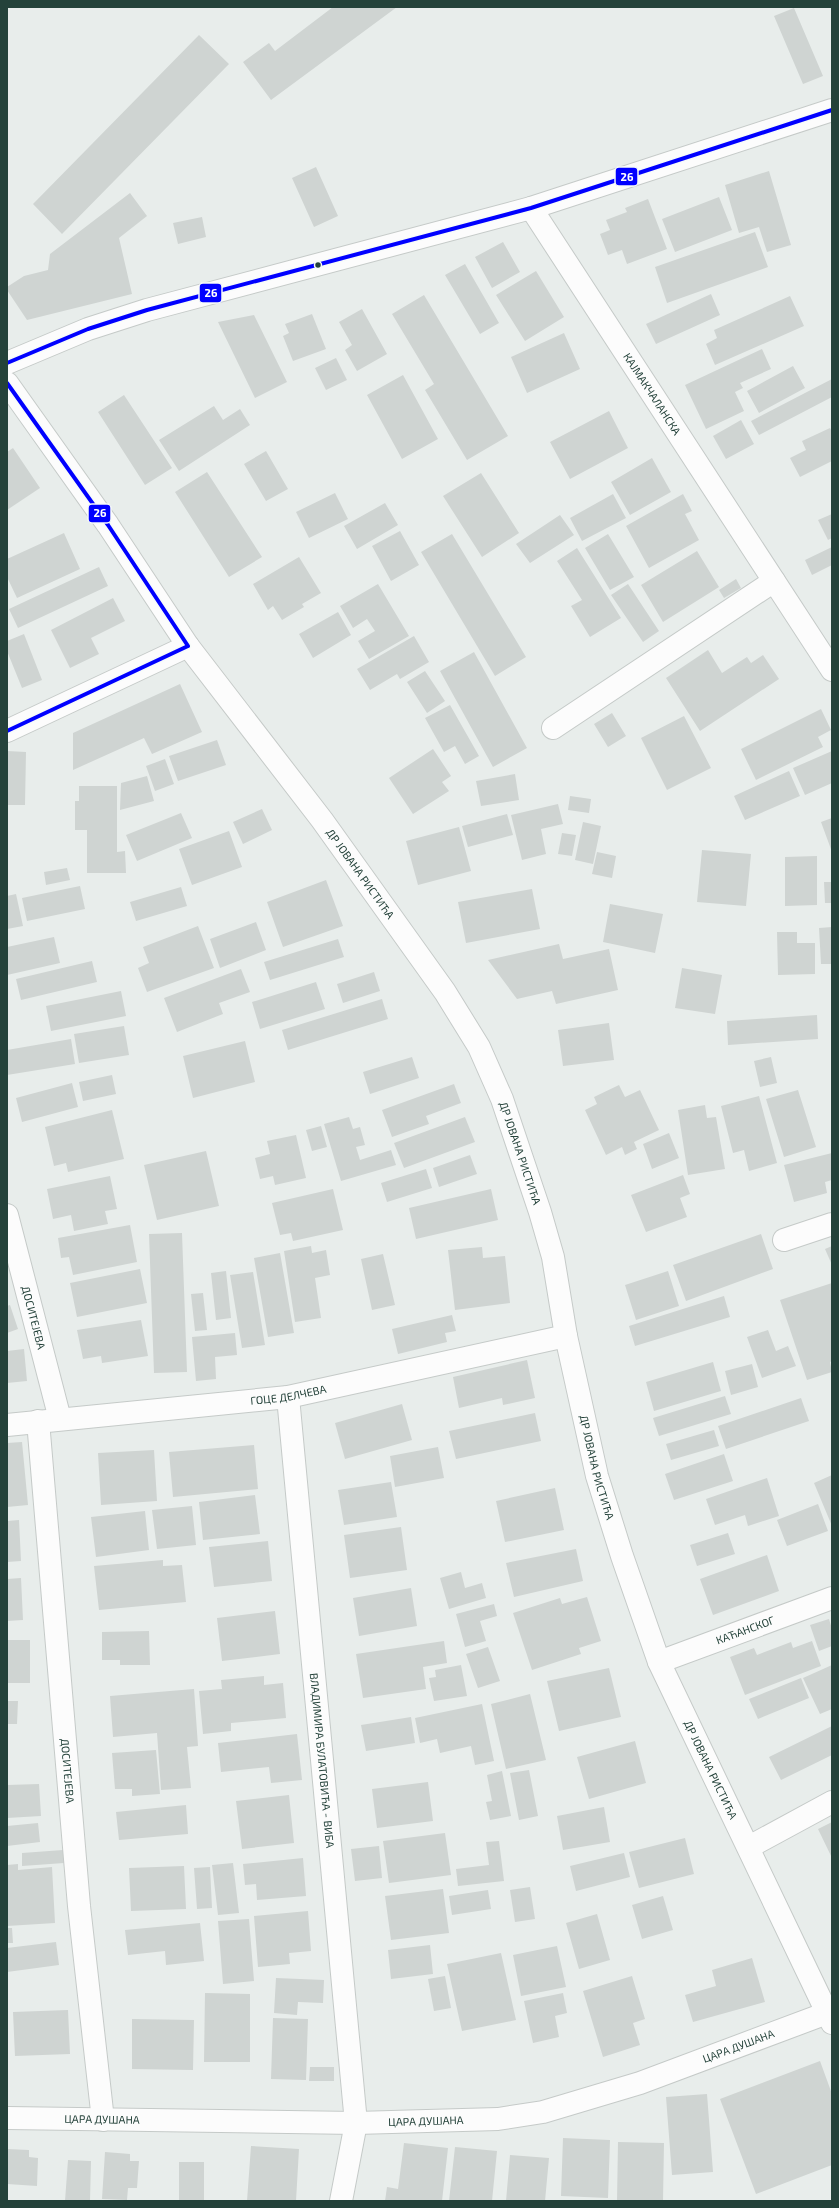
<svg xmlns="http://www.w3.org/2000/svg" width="839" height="2208" font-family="'Exo 2',sans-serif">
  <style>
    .building { fill: #cfd4d2 }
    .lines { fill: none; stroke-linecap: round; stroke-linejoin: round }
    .minor-casing { stroke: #c5cac8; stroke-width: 24 }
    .tertiary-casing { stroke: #c5cac8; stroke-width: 24 }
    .minor { stroke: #fcfcfc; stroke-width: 22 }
    .tertiary { stroke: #fcfcfc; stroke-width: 22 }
    .bus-1-casing { stroke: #f7fbf9; stroke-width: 7 }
    .bus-1 { stroke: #00f; stroke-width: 4 }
    .bus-dot { fill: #24423a; stroke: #f7fbf9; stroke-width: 1.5 }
    .labels { text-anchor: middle; stroke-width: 4; stroke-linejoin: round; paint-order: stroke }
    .street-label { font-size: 11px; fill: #24423a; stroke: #f7fbf9 }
    .line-badge { stroke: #f7fbf9; stroke-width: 1.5 }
    .badge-label { font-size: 11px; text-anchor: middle; font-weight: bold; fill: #fff }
  </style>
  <rect width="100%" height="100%" fill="#e8edeb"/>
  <path class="building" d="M333,7H397L271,100L243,62L269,43L275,51Z
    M794,8L823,76L803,84L774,16Z
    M199,35L229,64L62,234L33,204Z
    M316,167L338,216L314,227L292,178Z
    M769,171L791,245L767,252L759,227L739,233L725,185Z
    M130,193L147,216L119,238L132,294L27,320L7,290V287L24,276L48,270L50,254Z
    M719,197L732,230L675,252L662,219Z
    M648,199L667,249L627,264L622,250L608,255L600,234L610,230L606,220L627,212L625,208Z
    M202,217L206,237L178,244L173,223Z
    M755,232L768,267L667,303L655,267Z
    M503,242L520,272L492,288L475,257Z
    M465,264L499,323L480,334L445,275Z
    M536,271L564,317L525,341L496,295Z
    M711,294L720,315L656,344L646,324Z
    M424,295L508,436L467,460L425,390L434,384L392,314Z
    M790,296L804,326L715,365L706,344L717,338L714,330Z
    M362,309L387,354L357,371L345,350L352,345L339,322Z
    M312,314L326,349L293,361L283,336L289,333L285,324Z
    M254,315L287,382L255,398L218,322Z
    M564,333L580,369L527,393L511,357Z
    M762,349L771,369L740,383L743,388L735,392L744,411L706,429L685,385Z
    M336,358L347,380L326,390L315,368Z
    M793,366L805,388L759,413L747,391Z
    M403,375L438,439L402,459L367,395Z
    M832,379V397L759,435L751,421Z
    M124,395L172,468L145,485L98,412Z
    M214,406L223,420L240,409L250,425L179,471L159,440Z
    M609,411L628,448L570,479L550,442Z
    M741,420L754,444L726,459L713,436Z
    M830,428L832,432V461L800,477L790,458L806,450L802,441Z
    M13,448L40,488L7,510V452Z
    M266,451L288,489L266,501L244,464Z
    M652,458L671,492L630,515L611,482Z
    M207,472L262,557L229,577L175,492Z
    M481,473L519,533L482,557L443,496Z
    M335,493L348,519L309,538L296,512Z
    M613,494L626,518L582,541L570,518Z
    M683,494L692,511L685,514L699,540L649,568L626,526Z
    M385,503L398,525L357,549L344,526Z
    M832,514V538L828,540L818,520Z
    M560,515L574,535L530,563L516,544Z
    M400,531L419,565L391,581L372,546Z
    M64,533L80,569L17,598L7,577V559Z
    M452,534L526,657L495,676L421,552Z
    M608,534L634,577L610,590L585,548Z
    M832,547V565L812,575L805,560Z
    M577,548L621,618L590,637L571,606L582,600L557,561Z
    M697,551L719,587L663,622L641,585Z
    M299,557L321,593L302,604L304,607L282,620L273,606L268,610L253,584Z
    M99,567L108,586L18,628L9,609Z
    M736,579L741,588L724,598L719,590Z
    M378,584L409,636L369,659L358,641L375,631L367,619L353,628L340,606Z
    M628,584L659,631L643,642L611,595Z
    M113,598L125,621L91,638L99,654L70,668L51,630Z
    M338,612L351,635L313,658L299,634Z
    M24,634L42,680L22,688L7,651V641Z
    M414,636L429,662L400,679L397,674L370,690L357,669Z
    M708,650L722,673L747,657L751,663L763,655L779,679L700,731L666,678Z
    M474,652L527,748L493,767L440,671Z
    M425,671L445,701L427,713L407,682Z
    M180,684L202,732L152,754L144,738L73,770V733Z
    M450,705L479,756L465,764L455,746L444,752L425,718Z
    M821,709L831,730L818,737L823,747L756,780L741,749Z
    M612,713L626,736L608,747L594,724Z
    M684,716L711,768L667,790L641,738Z
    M217,740L226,765L178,781L169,756Z
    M433,749L451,776L442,782L449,791L413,814L389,778Z
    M7,751L26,752L25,805H7Z
    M832,751V783L805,795L793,768Z
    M165,759L174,784L155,791L146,766Z
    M789,771L800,796L745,820L734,796Z
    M515,774L519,800L481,806L476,781Z
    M147,776L154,801L120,810L121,783Z
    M79,786H117V852L125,851L126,873H87V830H75V801H79Z
    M570,796L591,799L589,813L568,810Z
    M558,804L563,824L541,829L546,854L522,860L511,815Z
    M262,809L272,830L243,844L233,822Z
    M181,813L192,838L137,861L126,835Z
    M507,814L513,835L468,847L462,826Z
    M832,818V852L821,822Z
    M583,822L601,826L593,864L575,860Z
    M459,827L471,871L418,885L406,841Z
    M229,831L242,867L192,885L179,849Z
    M562,833L576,835L572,856L558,854Z
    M702,850L751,854L746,906L697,902Z
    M597,852L616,856L612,878L592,874Z
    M817,856V905L785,906V857Z
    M67,868L70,880L46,885L44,872Z
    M326,880L343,926L283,947L267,902Z
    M824,882H832V903H825Z
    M80,886L85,909L27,921L22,898Z
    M181,887L187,906L136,921L130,902Z
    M532,889L540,929L466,943L458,902Z
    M16,894L23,926L7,929V896Z
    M610,904L663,914L655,953L603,942Z
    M256,922L266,950L220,968L210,939Z
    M198,926L214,968L147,992L138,968L149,963L143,947Z
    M832,927V964H821L819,928Z
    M777,932H797V943H815V974L778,975Z
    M54,937L60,963L7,975V947Z
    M338,939L344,957L270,980L264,962Z
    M559,944L563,959L609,949L618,990L556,1004L552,991L517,999L488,960Z
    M92,961L97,982L21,1000L16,979Z
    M682,968L722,975L715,1014L675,1008Z
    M241,969L250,992L219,1003L223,1014L177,1032L164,998Z
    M374,972L380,991L343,1003L337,984Z
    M316,982L325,1009L260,1029L252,1002Z
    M121,991L126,1016L51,1031L46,1006Z
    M382,999L388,1019L288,1050L282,1030Z
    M817,1015L818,1039L728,1045L727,1021Z
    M609,1023L614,1060L563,1066L558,1030Z
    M124,1026L129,1055L79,1063L74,1034Z
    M71,1039L75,1064L7,1075V1050Z
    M245,1041L255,1082L193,1098L183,1056Z
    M412,1057L419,1078L370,1094L363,1072Z
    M771,1057L777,1083L760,1087L754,1061Z
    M112,1075L116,1094L83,1101L79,1082Z
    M72,1083L78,1107L22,1122L16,1098Z
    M454,1084L461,1103L426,1116L429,1124L392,1137L382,1110Z
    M619,1085L625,1097L640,1090L659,1130L634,1142L637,1149L625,1155L622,1147L606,1155L585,1110L597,1104L594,1097Z
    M798,1090L816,1147L784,1157L766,1099Z
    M759,1096L777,1163L749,1171L744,1150L733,1153L721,1106Z
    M705,1105L707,1118L716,1117L725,1169L688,1175L678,1110Z
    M112,1110L124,1159L68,1172L66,1163L54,1166L45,1127Z
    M349,1117L353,1129L360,1127L365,1145L356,1147L360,1160L391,1150L396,1165L341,1181L324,1124Z
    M465,1117L475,1142L404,1168L394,1143Z
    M321,1126L327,1147L312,1151L306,1130Z
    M669,1133L679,1158L652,1169L643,1144Z
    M296,1135L306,1178L275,1185L273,1176L260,1179L255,1158L270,1154L267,1141Z
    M206,1151L219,1206L157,1220L144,1165Z
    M832,1153V1180L825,1182L827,1193L794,1202L784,1165Z
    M470,1155L477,1174L439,1187L433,1168Z
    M426,1169L432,1188L387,1202L381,1183Z
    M683,1175L690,1194L680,1198L687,1217L646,1232L631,1195Z
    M110,1176L117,1209L105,1211L108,1224L74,1231L71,1215L53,1219L47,1189Z
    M333,1189L343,1230L293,1241L291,1233L280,1235L272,1203Z
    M491,1189L498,1220L416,1239L409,1208Z
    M130,1225L137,1262L73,1275L69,1257L61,1258L58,1238Z
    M182,1233L187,1372L154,1373L149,1234Z
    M761,1234L773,1269L686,1301L673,1265Z
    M311,1246L312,1253L326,1250L330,1275L315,1278L321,1318L295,1322L284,1251Z
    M832,1246V1265L825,1249Z
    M482,1247L483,1258L505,1256L510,1303L455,1310L448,1250Z
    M280,1253L294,1333L268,1337L254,1258Z
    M383,1254L395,1305L372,1310L361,1259Z
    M140,1269L147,1303L77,1317L70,1283Z
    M226,1271L231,1318L216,1320L211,1273Z
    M668,1271L679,1306L636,1320L625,1285Z
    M253,1272L265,1345L242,1348L230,1275Z
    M832,1283V1361L830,1362L832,1372L807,1380L780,1300Z
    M203,1293L207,1330L195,1331L191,1294Z
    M724,1296L730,1317L635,1346L629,1326Z
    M10,1305L18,1329L7,1333V1306Z
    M452,1315L456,1331L445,1333L447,1342L398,1354L392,1329Z
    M141,1320L148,1356L102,1363L101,1356L83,1359L77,1330Z
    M768,1330L776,1351L788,1346L796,1366L762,1378L747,1337Z
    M235,1333L237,1355L215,1357L216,1379L196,1381L192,1337Z
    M24,1349L27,1381L7,1383V1351Z
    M527,1360L535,1398L503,1405L502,1398L459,1408L453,1377Z
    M713,1362L721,1391L654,1411L646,1382Z
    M752,1364L758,1387L731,1395L725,1371Z
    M725,1396L731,1414L659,1436L653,1418Z
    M801,1398L809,1421L726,1449L718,1426Z
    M402,1404L412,1440L345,1459L335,1423Z
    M535,1413L541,1441L456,1459L449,1431Z
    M714,1430L719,1446L671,1460L666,1444Z
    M22,1442L28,1505L7,1507V1443Z
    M254,1445L258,1489L173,1497L169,1452Z
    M438,1447L444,1478L395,1487L390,1456Z
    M154,1450L157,1501L101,1505L98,1453Z
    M724,1454L733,1481L674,1500L665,1474Z
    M832,1475V1526L814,1483Z
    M767,1478L779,1516L748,1526L745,1515L715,1525L706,1499Z
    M391,1482L397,1517L344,1525L338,1490Z
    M555,1488L564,1530L505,1542L496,1501Z
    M255,1495L260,1534L203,1540L199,1502Z
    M818,1504L828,1531L787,1546L777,1520Z
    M192,1506L196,1545L157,1549L152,1510Z
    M145,1511L149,1550L96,1557L91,1517Z
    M19,1520L21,1561L7,1562V1521Z
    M401,1527L407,1570L350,1578L344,1535Z
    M728,1533L735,1554L697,1566L690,1545Z
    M268,1541L272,1581L214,1587L209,1547Z
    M576,1549L583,1581L514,1597L506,1563Z
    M767,1555L779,1591L713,1615L700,1579Z
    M163,1560V1566L182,1565L186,1602L99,1610L94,1566Z
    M461,1572L465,1588L482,1583L486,1598L449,1609L440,1578Z
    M21,1578L23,1620L7,1621V1579Z
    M411,1588L417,1626L359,1636L353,1598Z
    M587,1597L601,1641L579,1648L581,1654L532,1670L513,1613L560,1598L562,1604Z
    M494,1604L497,1616L480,1621L486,1641L465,1647L456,1614Z
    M275,1611L280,1654L222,1661L217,1618Z
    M829,1619L832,1629V1646L819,1651L810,1625Z
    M149,1631L150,1665H120V1660H102V1632Z
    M7,1640H30V1683H7Z
    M444,1641L447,1663L423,1667L426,1689L363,1698L356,1654Z
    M812,1641L821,1666L745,1695L730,1657L754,1648L757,1655L791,1642L793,1648Z
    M488,1647L500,1681L478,1688L466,1654Z
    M461,1665L467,1696L434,1701L429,1678L436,1677L435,1670Z
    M832,1665V1709L820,1714L803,1678Z
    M609,1668L621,1717L559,1731L547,1681Z
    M264,1676V1685L283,1683L286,1718L231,1723V1731L203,1734L199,1691L222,1689L221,1680Z
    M801,1678L809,1698L758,1719L749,1699Z
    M194,1689L198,1746L187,1747L191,1788L161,1790L157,1733L113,1737L110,1696Z
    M530,1694L546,1760L506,1769L491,1704Z
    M7,1701H18L17,1724H7Z
    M482,1704L494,1761L475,1765L471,1746L440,1753L437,1739L420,1743L415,1718Z
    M411,1717L415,1743L366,1751L361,1725Z
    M832,1726V1755L781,1780L769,1757Z
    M297,1734L302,1780L271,1783L269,1767L221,1772L218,1743Z
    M635,1741L646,1783L589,1799L577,1757Z
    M156,1750L160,1794L132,1796V1789H115L112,1753Z
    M529,1770L538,1816L519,1820L510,1773Z
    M502,1771L511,1816L490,1820L486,1802L492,1801L487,1775Z
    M428,1782L433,1821L377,1828L372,1789Z
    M39,1784L41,1816L7,1818V1785Z
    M289,1795L294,1843L242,1849L236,1801Z
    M186,1805L188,1834L119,1840L116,1812Z
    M604,1807L610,1842L563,1850L557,1816Z
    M832,1822V1858L818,1829Z
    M38,1823L40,1842L7,1846V1826Z
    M445,1833L451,1875L389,1883L383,1841Z
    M685,1838L694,1874L639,1888L629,1852Z
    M499,1841L504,1881L458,1886L456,1869L489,1865L486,1842Z
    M379,1846L382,1878L355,1881L351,1849Z
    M63,1850L64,1863L22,1866V1853Z
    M624,1853L630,1877L576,1891L570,1866Z
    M303,1858L306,1896L257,1900L256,1884L245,1885L243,1864Z
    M233,1863L239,1913L218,1915L212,1865Z
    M18,1864V1870L52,1867L55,1923L7,1926V1865Z
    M184,1866L186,1909L131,1911L129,1868Z
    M210,1867L212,1908L197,1909L194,1868Z
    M530,1887L535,1919L515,1922L510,1890Z
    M443,1889L449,1933L391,1940L385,1896Z
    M488,1890L491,1909L452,1915L449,1896Z
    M663,1896L673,1930L642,1939L632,1905Z
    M308,1911L311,1951L289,1953L290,1964L258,1967L254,1916Z
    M597,1914L610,1960L579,1969L566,1923Z
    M249,1919L254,1981L223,1984L218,1921Z
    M200,1923L204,1961L166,1965L165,1951L128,1955L125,1930Z
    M7,1928H12L13,1943H7Z
    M56,1942L59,1965L7,1972V1948Z
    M430,1945L433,1974L391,1979L388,1950Z
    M557,1946L566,1987L521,1996L513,1955Z
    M501,1953L516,2020L462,2031L447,1964Z
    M752,1958L765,2002L693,2022L685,1995L716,1986L712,1970Z
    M445,1976L451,2008L434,2011L428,1979Z
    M632,1976L645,2019L633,2023L640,2045L603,2057L583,1991Z
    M276,1978L324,1980L323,2003L298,2002L297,2015L274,2013Z
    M205,1993L250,1994V2062H204Z
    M563,1993L567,2013L555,2016L559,2037L533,2043L524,2001Z
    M68,2010L70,2054L15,2056L13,2012Z
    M273,2018L308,2019L306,2080L271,2079Z
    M132,2019L194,2020L193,2070L132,2069Z
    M820,2061L832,2094V2165L756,2194L720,2099Z
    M310,2067H334V2081H309Z
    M707,2094L713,2172L672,2175L666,2097Z
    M563,2138L610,2140L608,2198L561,2196Z
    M618,2142L664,2143L663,2201H617Z
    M404,2143L448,2148L442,2201H385L387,2187L398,2189Z
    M251,2146L299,2149L296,2201H247Z
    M455,2147L497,2151L492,2201H449Z
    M7,2149L29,2150V2157L38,2158L37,2186L7,2184Z
    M105,2152L130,2154V2161H139L137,2188H128L127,2200L102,2199Z
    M510,2155L549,2158L545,2201H506Z
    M68,2160L91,2161L90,2201H65Z
    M179,2162H204V2201H179Z"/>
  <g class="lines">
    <g class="minor-casing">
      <g id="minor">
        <path id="s1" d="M531,208L832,670"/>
        <path d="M7,363L88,329L147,310L531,208L832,110"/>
        <path d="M553,728L774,581"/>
        <path d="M7,731L188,646"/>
        <path id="s2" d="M7,1215L60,1419"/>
        <path d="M784,1240L832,1224"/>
        <path id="s3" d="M288,1397L356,2123L341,2201"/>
        <path id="s4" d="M38,1421L79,1906L103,2120"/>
        <path id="s5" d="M7,1425L288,1397L566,1336"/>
        <path id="s6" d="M659,1662L832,1598"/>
        <path d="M749,1847L832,1802"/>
      </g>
    </g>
    <g class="tertiary-casing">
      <g id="tertiary">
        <path id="s7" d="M7,383L108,525L188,646L322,820L445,992L479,1047L502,1099L540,1212L553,1257L566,1336L597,1476L622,1556L659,1662L832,2023"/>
        <path id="s8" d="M7,2118L356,2123L498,2119L543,2112L640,2083L827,2013"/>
      </g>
    </g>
    <use href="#minor" class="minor"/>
    <use href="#tertiary" class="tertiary"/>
    <g class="bus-1-casing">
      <path id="bus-1" d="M7,363L88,329L147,310L531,208L832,110
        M7,383L108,525L188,646
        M7,731L188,646"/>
    </g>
    <use href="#bus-1" class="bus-1"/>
  </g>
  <circle class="bus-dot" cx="318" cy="265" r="3.5"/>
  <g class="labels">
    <g class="street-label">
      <text dy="4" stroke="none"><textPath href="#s1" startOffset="222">КАЈМАКЧАЛАНСКА</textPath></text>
      <text dy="4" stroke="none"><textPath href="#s7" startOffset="605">ДР ЈОВАНА РИСТИЋА</textPath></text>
      <text dy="4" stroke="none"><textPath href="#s7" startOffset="929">ДР ЈОВАНА РИСТИЋА</textPath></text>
      <text dy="4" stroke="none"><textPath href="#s2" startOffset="106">ДОСИТЕЈЕВА</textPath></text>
      <text dy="4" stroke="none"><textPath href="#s5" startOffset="283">ГОЦЕ ДЕЛЧЕВА</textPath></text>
      <text dy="4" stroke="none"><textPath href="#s7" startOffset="1253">ДР ЈОВАНА РИСТИЋА</textPath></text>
      <text dy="4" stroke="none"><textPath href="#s6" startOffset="92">КАЋАНСКОГ</textPath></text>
      <text dy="4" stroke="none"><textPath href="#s3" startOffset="365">ВЛАДИМИРА БУЛАТОВИЋА - ВИБА</textPath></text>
      <text dy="4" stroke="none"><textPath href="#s7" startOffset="1577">ДР ЈОВАНА РИСТИЋА</textPath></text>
      <text dy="4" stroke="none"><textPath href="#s4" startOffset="351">ДОСИТЕЈЕВА</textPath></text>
      <text dy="4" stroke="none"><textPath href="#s8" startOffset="743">ЦАРА ДУШАНА</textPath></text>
      <text dy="4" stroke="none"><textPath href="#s8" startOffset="95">ЦАРА ДУШАНА</textPath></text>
      <text dy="4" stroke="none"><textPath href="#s8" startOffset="419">ЦАРА ДУШАНА</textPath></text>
    </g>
  </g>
  <g class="line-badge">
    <rect x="615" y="167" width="23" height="19" rx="4" fill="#00f"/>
    <rect x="199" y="283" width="23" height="20" rx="4" fill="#00f"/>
    <rect x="88" y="504" width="23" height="19" rx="4" fill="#00f"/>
  </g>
  <g class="badge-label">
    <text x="627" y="181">26</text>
    <text x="211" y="297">26</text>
    <text x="100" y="517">26</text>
  </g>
  <rect width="839" height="2208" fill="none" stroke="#24423a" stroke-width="16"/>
</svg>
